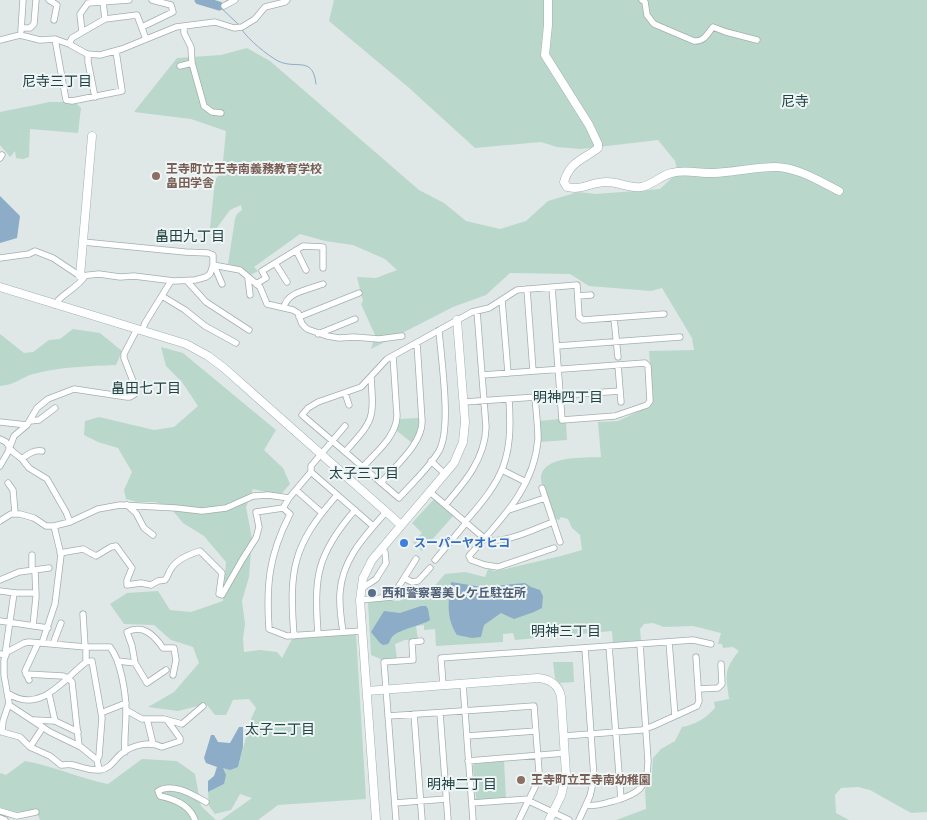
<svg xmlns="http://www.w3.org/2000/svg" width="927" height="820" font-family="Arial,'Noto Sans JP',sans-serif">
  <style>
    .green { fill: #bad7cb }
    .water { fill: #8cacc7 }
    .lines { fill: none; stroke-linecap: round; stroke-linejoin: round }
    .stream { stroke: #8cacc7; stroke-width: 1 }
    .river { stroke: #8cacc7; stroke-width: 9 }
    .street-casing { stroke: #a3afae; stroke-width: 7 }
    .secondary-casing { stroke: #9fb2b1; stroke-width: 9 }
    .street { stroke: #fff; stroke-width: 5.5 }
    .secondary { stroke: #fff; stroke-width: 8 }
    .education-dot { fill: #8d6e63; stroke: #eef5f4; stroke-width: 2 }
    .shop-dot { fill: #3f7fe0; stroke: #eef5f4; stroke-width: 2 }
    .service-dot { fill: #5c6f8a; stroke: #eef5f4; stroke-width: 2 }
    .labels { text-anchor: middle; stroke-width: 4; stroke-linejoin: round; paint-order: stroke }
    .education-label { font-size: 12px; font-weight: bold; fill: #785e54; stroke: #eef5f4; text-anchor: start }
    .shop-label { font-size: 12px; font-weight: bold; fill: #366cbe; stroke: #eef5f4; text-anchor: start }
    .service-label { font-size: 12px; font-weight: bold; fill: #4e5e75; stroke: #eef5f4; text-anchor: start }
    .neighbourhood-label { font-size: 14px; fill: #214345; stroke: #eef5f4 }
  </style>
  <rect width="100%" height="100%" fill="#dfe8e7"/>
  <path class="green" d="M334,0H927V812L911,813L870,790L858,787L841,788L835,795L836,813L849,820H616L646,809L645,790L652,773L653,758L661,749L675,741L682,727C695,725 706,718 715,708L714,702L729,699C726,675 723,671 739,651L733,647L723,648L722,644H718L721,633L693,626L664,627L653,623L644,624L640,629L641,641L613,643L612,631L515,640L513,633L503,634V642L436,646L435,629L424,630V625L416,626L418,639L405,640L395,644L397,659L383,660L371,655L368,603L383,600L399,601L411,596L431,590L445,574L465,572L485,577L488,569L494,571L501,570L561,556L582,550L580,535L572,528L568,519L561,517L559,520L553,518C550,506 543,492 541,480C539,455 585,458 601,457L598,422L618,421L648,407L653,401L649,351L694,350L692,338L662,288L651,291L589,286L570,274L510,273L486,295L453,307L371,349L375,335L361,304L363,301L357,277L376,278L397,270L385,259L353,245L325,241L300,234L254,267L258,271L249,276L241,268L228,264L235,219L237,214L242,210L241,205L230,210L216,229L210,228L215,180L222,171L226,131L191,119L134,112L177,58L221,55L247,48L270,61L419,190L444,203L466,221L500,229L526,221L548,201L578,192L596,194L660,189L678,172L675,161L658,140L581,149L557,147L541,142L475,148L408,87L329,21Z
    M50,102H75L81,108L78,133L30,129L29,157L23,159L16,158L15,151L10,157L0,145V112Z
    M73,329L100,333L122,351L116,365C89,366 59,367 33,374C20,378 15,385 0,386V334L24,353L33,352L49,340L60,339Z
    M161,347L183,353L276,430L264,450L283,468L290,484L282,493H270L253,489L246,507L252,539L249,577L242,601L245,624L243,638L244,652L260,650L277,652L282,658L292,639L356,634L366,799L278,805L258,820H221L252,798L240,794L231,810L215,814L209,806L208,792L224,784L222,768L238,767L251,719L256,708L249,699L233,700L226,715H215L206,704L178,711L148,707L174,692L199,663L193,647L171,640L154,625L124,624L110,604L127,593L158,591L170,610L191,612L223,601L226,562L204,536L183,523L169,506L155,502H137L126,499L124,490L132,472L118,448L98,442L84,435L85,421L99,417L154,430L174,427L198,406L182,382L166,366Z
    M419,418L420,428L412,443L396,430L399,419Z
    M559,419L560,423H566L567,440L540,442L539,421Z
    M435,498L454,515L422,551L413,542L422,533L412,523Z
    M553,662H573L574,682L560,683L555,678Z
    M142,759L177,761L195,774L201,806L216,820H40L36,810L14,812L0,807V773L6,775L25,761C53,766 79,778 108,784Z
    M504,761L506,798L476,800L473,766L474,764Z"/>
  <path class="water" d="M0,196L20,216L17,238L0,243Z
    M451,582L482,587L525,583L531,587L540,590L543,596L542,608L534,612L514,619L501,613L484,625L481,637L472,638L457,635C446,618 448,602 451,582Z
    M421,606H426L428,609L430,620C423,625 397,630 392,637C390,639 390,642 388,644L383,645L380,643L371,632L384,611L400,613Z
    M239,727H243V747L238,767L230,770L223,768L226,775L224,784L208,792V781L214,776L217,767L206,763L204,758L211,735H214L218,742L230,743Z"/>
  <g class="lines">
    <path class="stream" d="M228,0L219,6L238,24
      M242,30C249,40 267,55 278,61C296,70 313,55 316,84"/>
    <path class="river" d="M199,0L219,6"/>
    <g class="street-casing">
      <path id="street" d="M49,0L57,5L54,20
        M642,0L645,2L647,15L654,24L694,41C704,42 707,34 713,27L726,32L757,40
        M103,2L105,19
        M224,6L235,0
        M184,26V33L191,47L192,63L204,106L212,112L221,113
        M142,27L173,12L171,5L152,0
        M23,28H30L34,24L36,0
        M21,31L23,0
        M82,32L80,14L88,3L129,0
        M55,39L66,100L72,101L122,91L116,51
        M0,40L20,35L40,40L55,39L69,44L87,54L100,55L122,49L176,27L215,22L234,28L242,27L255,19L265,7L285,2L287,0
        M69,44L72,38L105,19L137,15L146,39
        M88,54V62L95,97
        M180,66L192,63
        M0,158L2,155
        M296,250L306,270
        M0,258L29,254L35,251L53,258L80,276L99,274L120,277L134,276L174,281L195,280L206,277L210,274L213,265V255L208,253L185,252L83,242
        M275,263L287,282
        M213,265L240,270L260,287L267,304L293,310L298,313L302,324L307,329L327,336L339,338L354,337L379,339L402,336
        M212,268L216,270L222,284
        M248,278L250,295
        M187,281L206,302L249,330
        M256,284L266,278L262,271L303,246L323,247V268
        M527,289L533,371
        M162,296L185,310L205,326L236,343
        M578,296L591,295
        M502,300L508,373
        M55,305C59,295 77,289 85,276
        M284,308C286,292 310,289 323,284
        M299,317L359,293
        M614,318L618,357
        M439,330C441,359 452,428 439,451C429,468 412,483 399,498L302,415L308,408L318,402L361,387L387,359L472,312L489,308L517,290L577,285L579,317L583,320L664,314
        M142,331L145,323L171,281
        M318,334L355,319
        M557,346L680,337
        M618,365L621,402
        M482,375L645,363L648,366L650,401L647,405L615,416L562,420C559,376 555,331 552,287
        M345,393L349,405
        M535,397C536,411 538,425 538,439C534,489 500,520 469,556L471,560L485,565L498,567L554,548
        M464,402L620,391
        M30,421L39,420L55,408
        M0,422L27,425
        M0,439L6,442L12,451L22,459L29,468L47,479L66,512L70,522
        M345,452C374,419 374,421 371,377
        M22,459C29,453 34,450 42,451
        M431,461L445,474
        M0,466L8,452L14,436L27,425L37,408L48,399L74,389L127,397H130L135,394L136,389L124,358V354L137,329
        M363,467C376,452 396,437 397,416L393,356
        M502,470L526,482
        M311,472L373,526
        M8,483L13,490L15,513
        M381,483C395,466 423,443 422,421L417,343
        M542,488L560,542
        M296,490L322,513
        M430,492L484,538C499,547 537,528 553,522
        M127,505L136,513L144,528L153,535
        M445,505C465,482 485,459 486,427L477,311
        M283,508L290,514C269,555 266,584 269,629L287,636L362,631
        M509,510L545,498
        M0,521L11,514H20L34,518L46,526H54L70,522L98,509L120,505L176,508L202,511L226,508L253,496L268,495L289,498L311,472V466L345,426
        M465,522C504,478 513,459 509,399
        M60,553L83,549L96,556L111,547L116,546L132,568L127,580V585L141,583L151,585L158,581L165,580C168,577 168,573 171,569C176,560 190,554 200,551L222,573L219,594L222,595L242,560L256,538L259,527L256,512L283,508L289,498
        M435,560L466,523
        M32,570V555
        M404,578L412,582L418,581L430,568
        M0,580L19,572L49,568
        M361,589L376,579L386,563L385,552L381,549
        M0,591L16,593H36
        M360,600L392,597L416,559
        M83,614L85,647
        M0,621L48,628
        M33,626L36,597L35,570
        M343,632C341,619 339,606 340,593C342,559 365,536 386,512
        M318,634C314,577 316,555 355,510
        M294,636C289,570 292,546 337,495
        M669,642L675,716
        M42,643L55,604L61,555L54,526
        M53,644L61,623
        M609,646L621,799
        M0,654L5,655L14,593
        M118,661L135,663
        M86,662L92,661L102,718L99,756L97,760
        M166,670L147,683L135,663L132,646L127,632C143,624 154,635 163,648H174L176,660L173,675
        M26,674L63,676L68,678L72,682L79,746
        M29,680L25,671L38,643
        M463,684L473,820
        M443,686L441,658L693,640L711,644
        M698,689L718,688L722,684L721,664
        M9,694C41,714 64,679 86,662V647
        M49,694L55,721
        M9,705L50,732L81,747L97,760L99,770
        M126,710L142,719H164L182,724L203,706
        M101,713L126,703
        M440,713L448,820
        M414,714L422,820
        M388,716L534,706L539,772L535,787L519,820
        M147,719L153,744
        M34,720L55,721L78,732
        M467,736L536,731
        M564,736L642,730L653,726L697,706L699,701L696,657
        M30,747L43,727
        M125,752C124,738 126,725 126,712C126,694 121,661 110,647H86L29,642L24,643L7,652L4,660V675L9,703L3,721L2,732L20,737L30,747L50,756L61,765C65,765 69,764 73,765C81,767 90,771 100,770C110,769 114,760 121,754C132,745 149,741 162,747L180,741V738L167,720
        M468,761L565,753
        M529,801L569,820
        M395,803L446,799
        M472,803L529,799
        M587,805C597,807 604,803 614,801C638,794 648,788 648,761L640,644
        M0,811L17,816L36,812
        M0,818L5,820
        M195,820C190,806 175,799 160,796L158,791C173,782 193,795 206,802
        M396,820L384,662L413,660L412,642L421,641
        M579,820L590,796L594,778L585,648"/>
    </g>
    <g class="secondary-casing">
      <path id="secondary" d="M548,0V25L545,55L589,125L598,144V148C583,160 570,161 564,182L567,187C582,191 593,181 608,182C619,182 630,189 641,187C653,185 661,175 672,173C686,169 700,174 714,173C735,172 755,167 775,167C797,167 819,181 839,191
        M80,276L92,136
        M0,287L186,344L208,356L224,368L401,525
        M367,691L538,678C550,679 559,685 561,697L566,774L561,796L549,820
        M376,820L360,600L363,578L372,560L454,463L463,442L465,422L457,320"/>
    </g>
    <use href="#street" class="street"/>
    <use href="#secondary" class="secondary"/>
  </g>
  <g class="education-dot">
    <circle cx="156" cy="176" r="5"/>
    <circle cx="521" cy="780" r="5"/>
  </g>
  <circle class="shop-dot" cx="404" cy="543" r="5"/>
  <circle class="service-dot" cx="372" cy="593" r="5"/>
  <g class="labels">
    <g class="education-label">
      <text x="166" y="173">王寺町立王寺南義務教育学校<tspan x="166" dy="14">畠田学舎</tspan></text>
      <text x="531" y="784">王寺町立王寺南幼稚園</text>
    </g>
    <g class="shop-label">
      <text x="414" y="547">スーパーヤオヒコ</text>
    </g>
    <g class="service-label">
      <text x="382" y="597">西和警察署美しケ丘駐在所</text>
    </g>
    <g class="neighbourhood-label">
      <text x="57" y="86">尼寺三丁目</text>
      <text x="795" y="106">尼寺</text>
      <text x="190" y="241">畠田九丁目</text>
      <text x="146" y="393">畠田七丁目</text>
      <text x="568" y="402">明神四丁目</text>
      <text x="364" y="478">太子三丁目</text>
      <text x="566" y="636">明神三丁目</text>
      <text x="280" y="734">太子二丁目</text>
      <text x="462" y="789">明神二丁目</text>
    </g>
  </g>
</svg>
